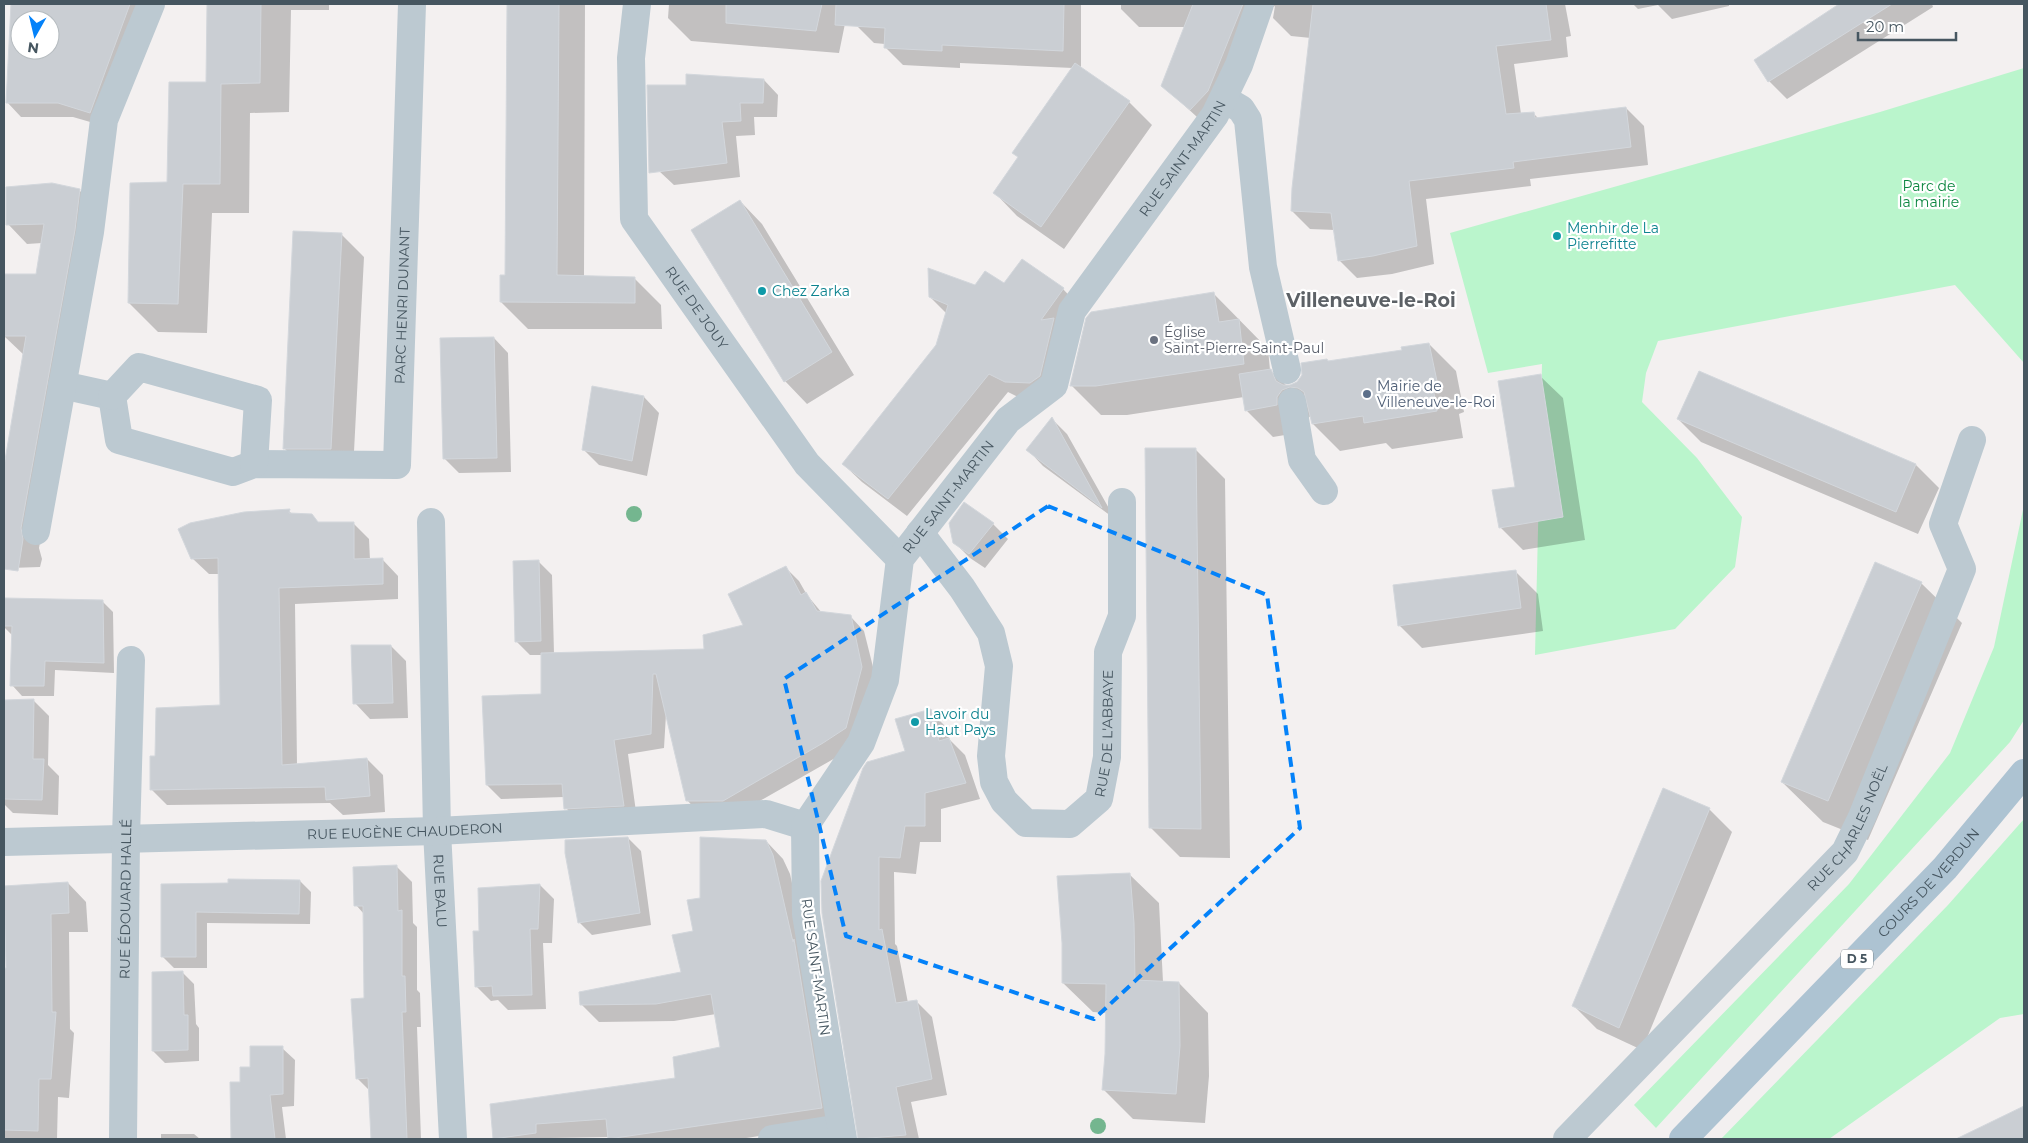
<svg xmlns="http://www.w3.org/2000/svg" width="2028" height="1143" font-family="Montserrat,sans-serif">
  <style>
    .green { fill: #baf5cc }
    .shadow { fill: #0003; fill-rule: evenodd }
    .building { fill: #caced3; stroke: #d3d7dc; fill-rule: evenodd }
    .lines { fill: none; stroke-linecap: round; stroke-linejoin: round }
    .minor { stroke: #bcc9d1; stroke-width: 28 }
    .major { stroke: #adc3d2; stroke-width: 28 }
    .tree { fill: #74b68f }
    .marked { fill: none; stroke: #0482f9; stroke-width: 4; stroke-dasharray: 10 6; stroke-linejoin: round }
    .culture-dot { fill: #0f9aa8; stroke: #fff; stroke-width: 2 }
    .worship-dot { fill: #6b7280; stroke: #fff; stroke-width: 2 }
    .service-dot { fill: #5c6f8a; stroke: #fff; stroke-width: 2 }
    .labels { text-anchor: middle; stroke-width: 4.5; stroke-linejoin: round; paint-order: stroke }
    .shield { fill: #fff; stroke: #7e8990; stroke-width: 1 }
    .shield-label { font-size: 12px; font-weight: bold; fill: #465660 }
    .street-label { font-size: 14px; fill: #465660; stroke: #fff }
    .park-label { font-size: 14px; fill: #0c8640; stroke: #fff }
    .culture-label { font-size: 14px; fill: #0d838f; stroke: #fff; text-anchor: start }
    .worship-label { font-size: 14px; fill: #5b616d; stroke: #fff; text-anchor: start }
    .service-label { font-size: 14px; fill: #4e5e75; stroke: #fff; text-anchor: start }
    .district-label { font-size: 19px; font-weight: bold; fill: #5c6166; stroke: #fff }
  </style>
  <rect width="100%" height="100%" fill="#f3f0f0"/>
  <path class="green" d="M2024,68V363L1955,285L1658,341L1646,373L1642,402L1697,458L1742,517L1735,567L1675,629L1535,655L1542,364L1488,373L1450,233L1880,112Z
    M2024,505V720L2010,742L1656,1128L1634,1105L1849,884L1950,753L1994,647Z
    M2024,819V1014L2000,1018L1829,1139H1721L1948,905Z"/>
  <path class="shadow" d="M11,4H70V6L151,4L104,126L73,117H21L7,102ZM20,20H50V50H20Z
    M209,4H329V10H291L289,112L250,113L249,213H212L207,333L158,332L129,303L168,183L207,83Z
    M508,4H585L584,277L634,278L661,305L662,329H528L501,302L506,276Z
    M669,4H849L839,53L691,41L668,18Z
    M851,4H1081V68L1129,102L1152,125L1064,249L1017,216L995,193L1019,158L1073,68L960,63V68L903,65L885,47V44L874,43L856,25Z
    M1121,4H1565L1571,36L1566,37L1568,57L1514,64L1521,114L1533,113L1539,119L1626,108L1644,126L1648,165L1530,179L1531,186L1426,199L1434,264L1392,274L1357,278L1339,260L1335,230L1310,229L1292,211L1311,38L1291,36L1273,18L1275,6L1267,10L1208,127L1163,86L1185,27H1139L1121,9Z
    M1633,4H1729V6L1672,19L1658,5L1638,9Z
    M1839,4H1932L1933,7L1787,99L1769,81Z
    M764,80L778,95L777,117H754L755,135L736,136L740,177L674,185L659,171Z
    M79,190L98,209L93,249L39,548L42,559L40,567L10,568L4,562V471L24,355L4,336L5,275L37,276L42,243L27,244L8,224Z
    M740,201L762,224L854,375L807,404L785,381Z
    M341,234L364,257L353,471H307L284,448Z
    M975,286L1063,289L1081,308L1058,394L1024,400L1008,392L907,516L862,482L843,464L938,345L947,314L930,297Z
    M1213,293L1268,349L1270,370L1287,386L1290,387L1329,362L1403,351L1429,344L1456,371L1464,412L1459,414L1463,438L1392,449L1386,443L1340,451L1313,424L1311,416L1309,417L1303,432L1273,437L1246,410L1244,397L1127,415H1101L1071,385Z
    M494,338L508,353L511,472L459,473L444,458Z
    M1699,372L1916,465L1939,488L1918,534L1701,442L1678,419Z
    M1540,376L1563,398L1585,540L1523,550L1500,527L1517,488Z
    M644,397L659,413L647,476L599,465L583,449Z
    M1052,419L1067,434L1115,519L1043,466L1028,450Z
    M1195,449L1225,479L1230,858L1180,857L1151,828Z
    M289,511L293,515L319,523H353L369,539L370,560L382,559L398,576V599L295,604L297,765L367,759L383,775L385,812L343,815L330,803L167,805L151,789L156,758L221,706L219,574H209L192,558Z
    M993,524L1008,539L985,568L970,558L954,542Z
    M538,561L552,575L554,654L705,650L745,625L785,567L799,581L807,595L822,613L850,616L864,631L876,679L859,742L837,757L737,814L701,815L687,800L666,714L664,748L628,754L637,819L580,822L566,808L564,797L501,799L487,785L542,696V655H530L516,641Z
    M1515,571L1538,594L1543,631L1422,648L1399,625Z
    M1921,583L1962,623L1868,840L1823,822L1782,782Z
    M4,599L103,602L113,612L114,673L55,670L54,696H22L12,685L13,636L4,627Z
    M391,646L406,661L408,718L370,719L355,703Z
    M33,700L49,716L48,765L59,776L58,815L13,813L4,804V701Z
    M930,711L946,727L950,740L965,755L980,799L941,809V842H920L916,874L894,872L895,944L897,946L908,1003L916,1001L932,1017L947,1095L911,1102L919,1139H859L823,913L906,752Z
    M1709,809L1732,832L1642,1050L1597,1029L1574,1006Z
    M628,838L641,851L651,925L592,935L579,922Z
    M766,841L783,859L790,874L808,955L840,1132L773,1134L740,1139H609L608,1137L495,1139L491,1105L676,1079L721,1048L716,1014L674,1021L599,1022L582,1005L683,973L702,899Z
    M396,866L412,882L413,923L417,927V990L420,993L421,1027H417L421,1139H372L370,1091L357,1078L365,999L364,914L356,905Z
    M1129,874L1159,903L1163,982L1179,983L1208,1013L1209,1076L1205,1123L1133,1119L1104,1090L1107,1013L1093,1012L1063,983Z
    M300,881L311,892L310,924L207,923V968H174L162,956V885Z
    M68,883L86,902L88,932H69L70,1029L74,1033L69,1098L58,1097L57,1139H4V969H7L4,887Z
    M540,885L554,899L552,943H543L546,1009L508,1010L498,1000L491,1001L476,986L480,933Z
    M182,972L194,984L196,1024L199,1028V1061L165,1063L153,1051Z
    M282,1048L295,1060L294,1106L282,1107L286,1139H237L231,1083H242L251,1068Z
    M2024,1107V1139H1959Z
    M161,1134H194L200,1139H161Z"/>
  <path class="building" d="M11,4H130L90,113L58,103H6ZM20,20H50V50H20Z
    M207,4H261L260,83L221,84L220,184H183L178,304L128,303L130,183L167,182L169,82H206Z
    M507,4H559L557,275L635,277V303L500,302V275H505Z
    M726,4H822L816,31L726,23Z
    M836,4H1064L1063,51L942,45V51L884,48L885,28L835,25Z
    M1193,4H1243L1208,91L1190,110L1161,86Z
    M1313,4H1546L1551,40L1496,46L1506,114L1534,112L1535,118L1626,107L1631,147L1513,162L1514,168L1409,181L1417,246L1373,256L1338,261L1331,213L1291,211L1292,188Z
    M1839,4H1892L1768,82L1754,60Z
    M1075,63L1130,101L1041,227L993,193L1018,157L1012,153Z
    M686,74L764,79L763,103H740L741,121L722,122L727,163L649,173L647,85H686Z
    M52,183L80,189L75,230L21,528L23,539L18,571L4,569V466L26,336H4V274H36L44,224L6,225V187Z
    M740,200L832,352L784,382L691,230Z
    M293,231L342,233L331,449H283Z
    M1022,259L1064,288L1041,320L1054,318L1040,376L1030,383L1005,382L989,374L888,499L842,464L936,345L948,305L929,297L928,268L975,285L985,271L1004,283Z
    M1214,292L1219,322L1239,319L1244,364L1096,386H1070L1086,318L1091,312Z
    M494,337L497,458L443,459L440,338Z
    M1429,343L1438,386L1433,387L1437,411L1364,423L1363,416L1312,424L1304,392L1298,388L1290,387L1282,390L1277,397V405L1245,411L1239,374L1271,369L1276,381L1283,385H1290L1297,382L1302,375L1301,363L1327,359L1328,361L1402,350L1401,347Z
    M1699,371L1916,464L1896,512L1677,419Z
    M1541,374L1563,517L1499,528L1492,490L1515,487L1498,381Z
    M592,386L644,396L632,461L582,450Z
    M1052,417L1102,508L1026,450Z
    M1145,448H1196L1201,829L1149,828Z
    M964,502L994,523L969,554L953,543L949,523Z
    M290,509L289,513L312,514L318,522H354V559L383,558V584L279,588L282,765L367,758L370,796L326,800L325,787L150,790V756H155L156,708L220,705L218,558L191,559L178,529L190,523L244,512Z
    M539,560L541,641L515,642L513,561Z
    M1875,562L1922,582L1828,801L1781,782Z
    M786,566L801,595L806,592L817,611L851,615L862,667L846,728L823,743L723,801H686L656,674H653L651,734L614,740L624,806L564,809L562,784L486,785L482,696L541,694V653L704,649L703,635L743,625L728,594Z
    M1516,570L1521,608L1398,626L1393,585Z
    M4,598L103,600L104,663L45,661L44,686H10L12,626H4Z
    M351,645H391L393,703L353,704Z
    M34,699L33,759H44L42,800L4,799V700Z
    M931,709L939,741L949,738L966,783L925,793V826H905L900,858L879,857V930L882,929L896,1003L917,1000L932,1079L896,1087L906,1135L858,1139L822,913L821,881L863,768L867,762L905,751L895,719Z
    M1663,788L1710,808L1619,1028L1572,1006Z
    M628,837L640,913L578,923L565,853V840Z
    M700,837L766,840L773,855L793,942L794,939L822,1108L608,1139L606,1119L536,1124V1133L493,1139L490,1104L675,1078L673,1057L720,1047L711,994L656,1004L580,1005L579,992L681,972L672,935L693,931L687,900L700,898Z
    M397,865L398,911L402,910V976H405L406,1012H402L407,1139H371L368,1078L356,1079L351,999L364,998L363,906H354L353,867Z
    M1130,873L1134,923L1135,980L1179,982L1180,1046L1176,1094L1102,1090L1105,1054L1106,984L1062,983V943L1057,876Z
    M228,879L300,880L299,914L196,912V957H161V884L228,883Z
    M68,882L69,913L51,914L52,1012H56L51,1079H39L38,1131L4,1130V968H6L4,886Z
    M540,884L538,929H530L532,995L493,996L492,986L475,987L473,931H479L478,888Z
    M183,971L184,1015H188V1050L152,1051V972Z
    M250,1046H283V1094L270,1095L275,1139H231L230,1082H240V1067H250Z
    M2024,1106V1139H1956Z"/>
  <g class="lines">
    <g class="minor">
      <path id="s1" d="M637,4L631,58L634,219L807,464L900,559"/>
      <path d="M1224,99L1241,109L1248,120L1263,267L1287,370"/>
      <path id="s2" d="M62,385L112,396L119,440L233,472L254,464L397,465L412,4"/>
      <path d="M112,396L139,367L258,400L254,464"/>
      <path d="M1292,402L1302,460L1324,491"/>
      <path id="s3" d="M431,522L437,831L453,1139"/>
      <path d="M36,531L90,232L104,120L151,4"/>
      <path id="s4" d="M920,533L962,588L991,633L999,666L991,756L994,782L1004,801L1026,823L1070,824L1099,799L1107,757L1108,652L1122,616V502"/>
      <path id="s5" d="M4,842L437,831L766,814L805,826"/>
      <path id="s6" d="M123,1139L126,838L131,660"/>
      <path d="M772,1139L840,1128"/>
      <path id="s7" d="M843,1139L806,914L805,826L861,743L885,680L900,559L1008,420L1054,385L1072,311L1215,115L1239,65L1260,4"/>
      <path id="s8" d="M1567,1139L1845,852L1862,817L1962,569L1943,524L1972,440"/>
    </g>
    <path class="major" id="s9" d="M1683,1139L1945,868L2024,773"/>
  </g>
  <g class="tree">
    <circle cx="634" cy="514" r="8"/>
    <circle cx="1098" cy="1126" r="8"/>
  </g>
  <path class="marked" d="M1048,506L1267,595L1300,828L1094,1019L846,936L784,679Z"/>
  <g class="culture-dot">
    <circle cx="1557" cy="236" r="5"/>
    <circle cx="762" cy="291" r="5"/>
    <circle cx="915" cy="722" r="5"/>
  </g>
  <circle class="worship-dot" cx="1154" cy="340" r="5"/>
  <circle class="service-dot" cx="1367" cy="394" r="5"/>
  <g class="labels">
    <rect class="shield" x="1841" y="949.5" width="32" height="19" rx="4"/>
    <g class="shield-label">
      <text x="1857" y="963">D 5</text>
    </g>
    <g class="street-label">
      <text dy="5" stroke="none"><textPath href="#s7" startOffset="1104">RUE SAINT-MARTIN</textPath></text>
      <text dy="5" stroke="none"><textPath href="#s2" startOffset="539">PARC HENRI DUNANT</textPath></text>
      <text dy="5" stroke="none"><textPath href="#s1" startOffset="324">RUE DE JOUY</textPath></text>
      <text dy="5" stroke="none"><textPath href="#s7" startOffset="684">RUE SAINT-MARTIN</textPath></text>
      <text dy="5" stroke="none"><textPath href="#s4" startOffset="474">RUE DE L'ABBAYE</textPath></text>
      <text dy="5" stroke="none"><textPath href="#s8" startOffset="422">RUE CHARLES NOËL</textPath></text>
      <text dy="5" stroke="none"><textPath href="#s5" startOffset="401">RUE EUGÈNE CHAUDERON</textPath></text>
      <text dy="5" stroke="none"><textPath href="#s9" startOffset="355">COURS DE VERDUN</textPath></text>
      <text dy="5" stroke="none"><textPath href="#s3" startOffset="369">RUE BALU</textPath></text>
      <text dy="5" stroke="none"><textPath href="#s6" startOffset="240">RUE ÉDOUARD HALLÉ</textPath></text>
      <text transform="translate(816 967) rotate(82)" y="5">RUE SAINT-MARTIN</text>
    </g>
    <g class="park-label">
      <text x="1929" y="191">Parc de<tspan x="1929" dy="16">la mairie</tspan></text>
    </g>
    <g class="culture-label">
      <text x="1567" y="233">Menhir de La<tspan x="1567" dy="16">Pierrefitte</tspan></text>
      <text x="772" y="296">Chez Zarka</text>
      <text x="925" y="719">Lavoir du<tspan x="925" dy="16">Haut Pays</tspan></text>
    </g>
    <g class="worship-label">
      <text x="1164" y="337">Église<tspan x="1164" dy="16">Saint-Pierre-Saint-Paul</tspan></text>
    </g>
    <g class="service-label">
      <text x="1377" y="391">Mairie de<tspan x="1377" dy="16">Villeneuve-le-Roi</tspan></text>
    </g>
    <g class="district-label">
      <text x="1371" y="307">Villeneuve-le-Roi</text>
    </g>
  </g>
  <rect width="2028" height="1143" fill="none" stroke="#465660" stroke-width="10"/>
  <g transform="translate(35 35) rotate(188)"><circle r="24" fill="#ffffff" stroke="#b5bbbf"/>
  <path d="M0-4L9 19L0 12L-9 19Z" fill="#0482f9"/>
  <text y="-8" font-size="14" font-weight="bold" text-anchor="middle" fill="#465660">N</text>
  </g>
  <path d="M1858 32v8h98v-8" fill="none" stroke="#465660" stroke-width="2.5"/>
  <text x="1866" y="32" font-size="15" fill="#465660" stroke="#ffffff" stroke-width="4" paint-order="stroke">20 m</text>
</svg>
